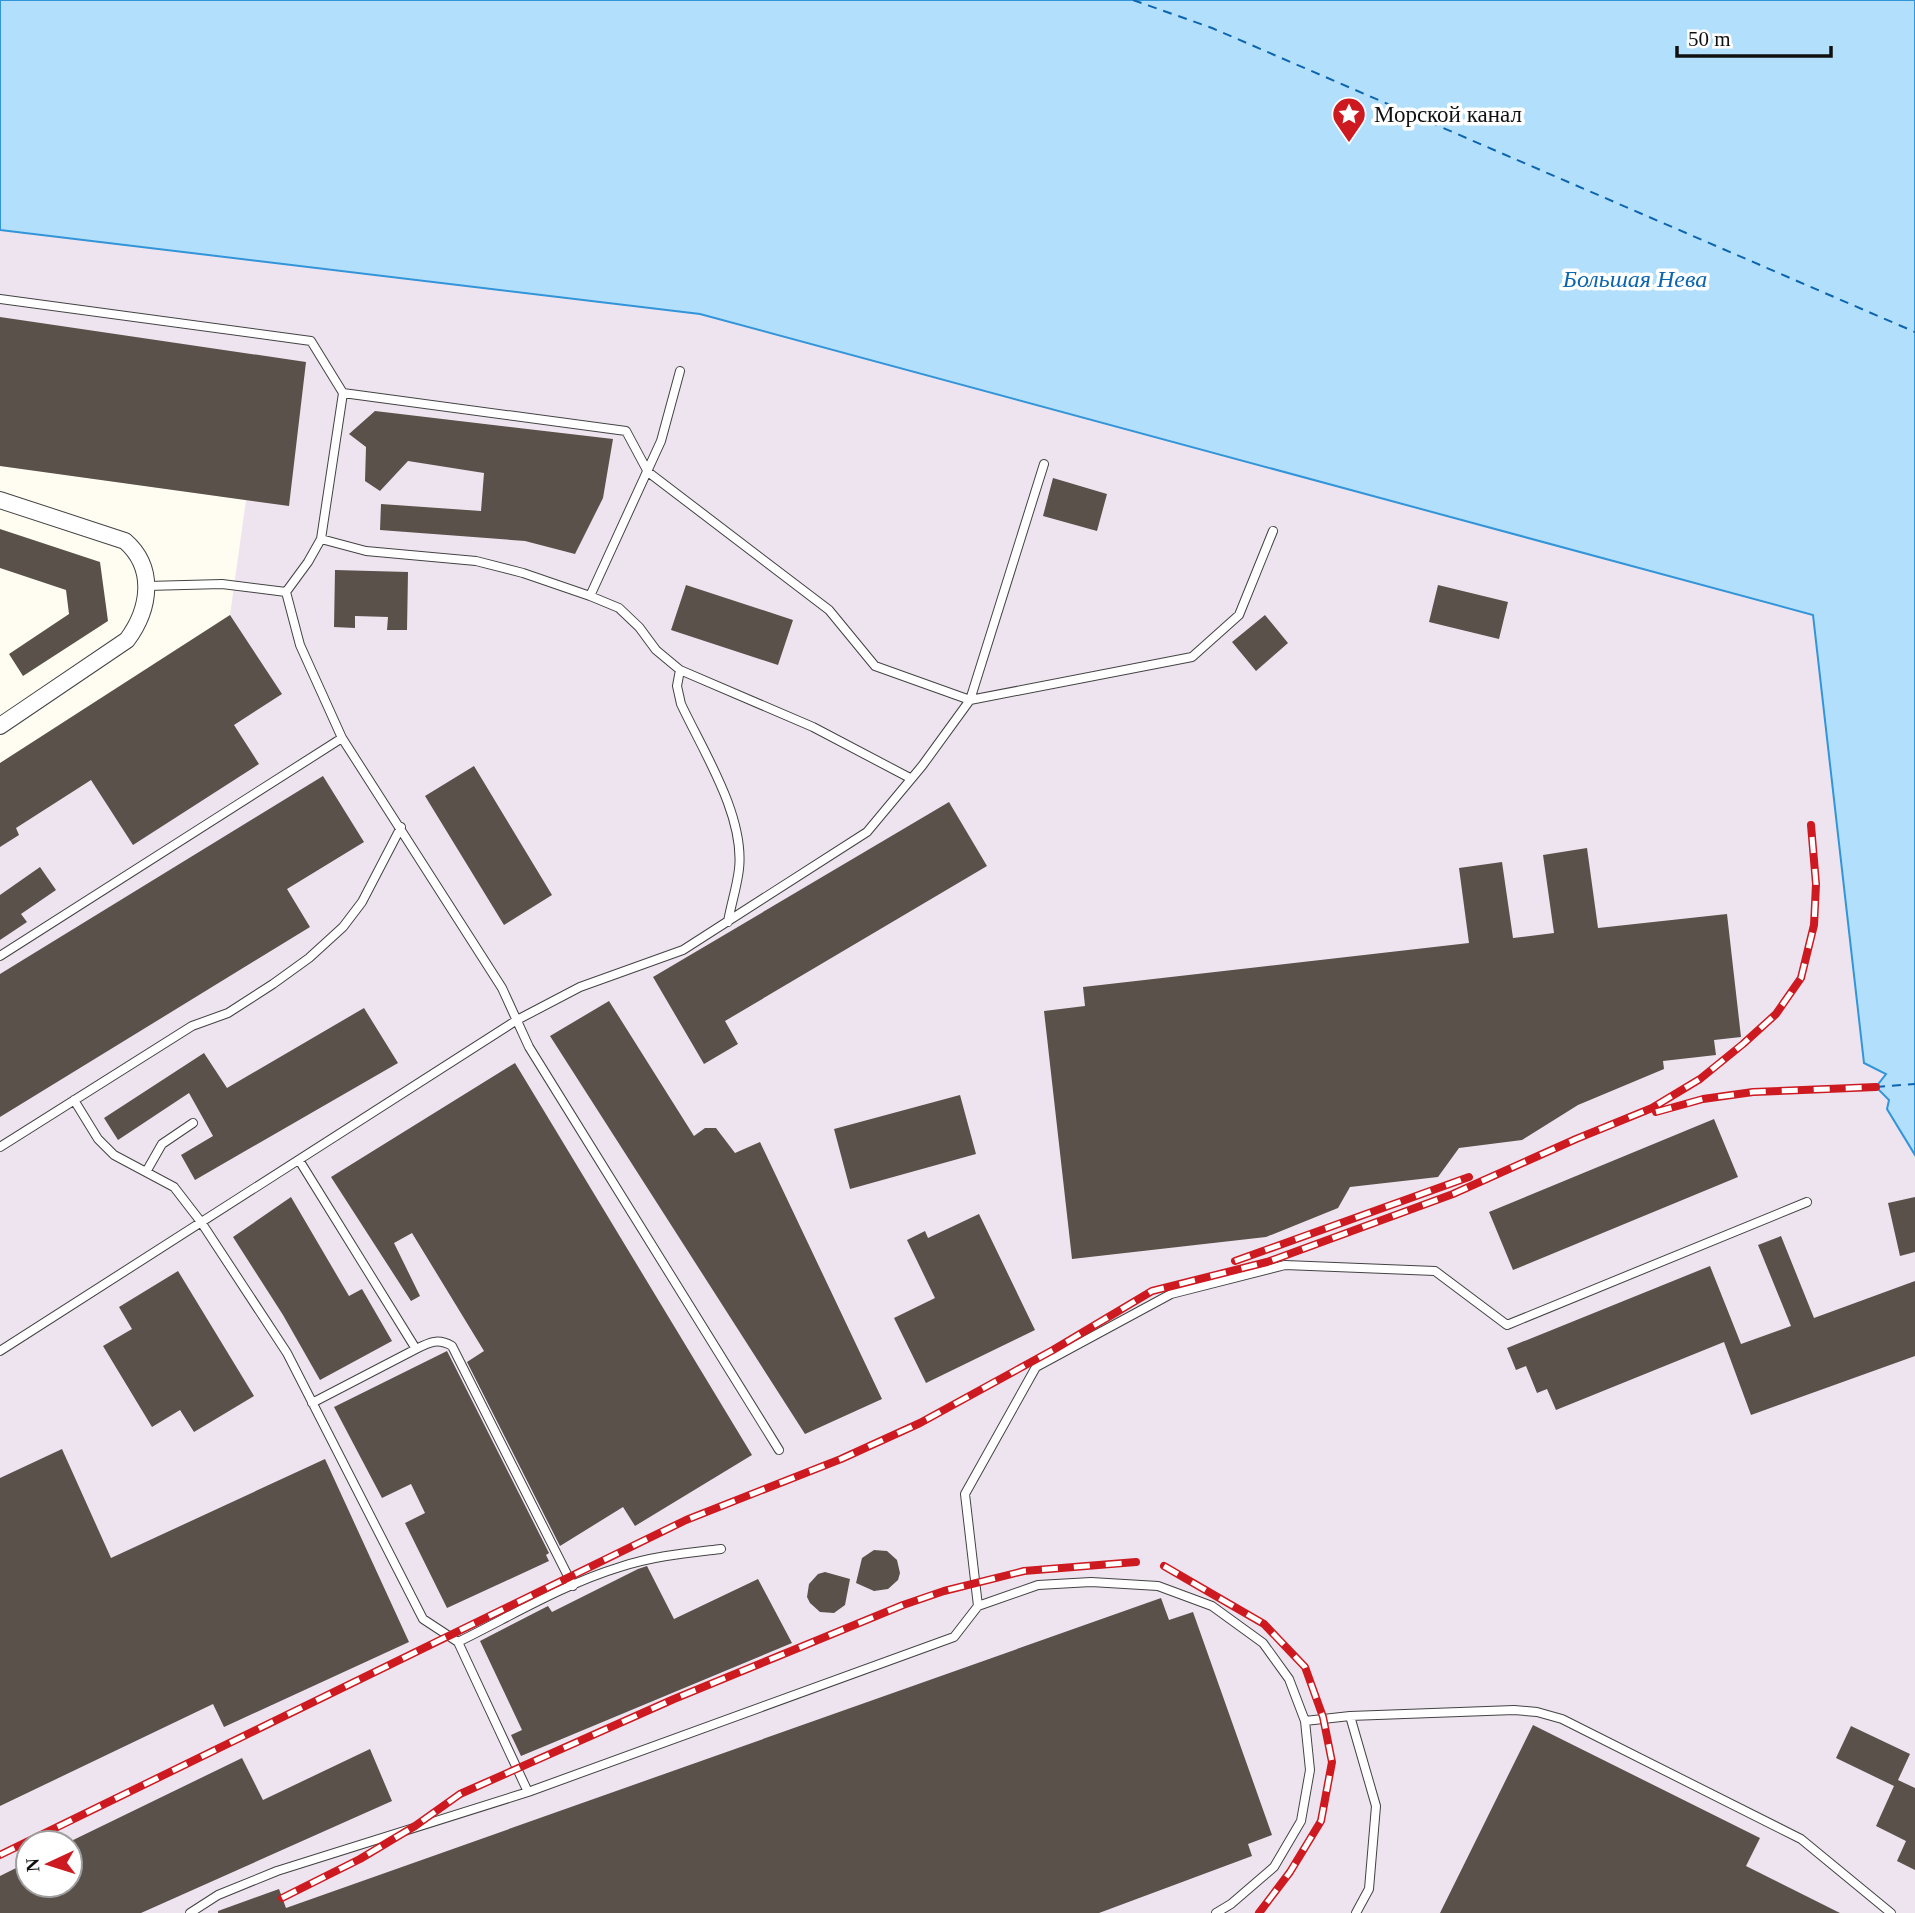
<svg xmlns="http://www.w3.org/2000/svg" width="1915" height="1913" font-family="'Times New Roman',serif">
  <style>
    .industrial { fill: #eee4ef; fill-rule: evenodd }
    .water { fill: #b2dffb; stroke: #3294d9; stroke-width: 2 }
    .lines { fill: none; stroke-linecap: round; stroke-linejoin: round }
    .ferry { stroke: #0c65ae; stroke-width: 2; stroke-dasharray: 9 7; stroke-linecap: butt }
    .building { fill: #5a514b }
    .lane-casing { stroke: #434343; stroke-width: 10 }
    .street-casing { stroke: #434343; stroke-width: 18 }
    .lane { stroke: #fff; stroke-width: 8 }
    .street { stroke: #fff; stroke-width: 16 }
    .rail-casing { stroke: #cd1a20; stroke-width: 8 }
    .rail { stroke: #fff; stroke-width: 5; stroke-dasharray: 16; stroke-linecap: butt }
    .labels { text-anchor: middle; stroke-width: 7; stroke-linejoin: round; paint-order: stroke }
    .poi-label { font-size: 23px; fill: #101010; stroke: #fff; text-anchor: start }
    .water-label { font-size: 24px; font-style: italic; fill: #0c65ae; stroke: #fff }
  </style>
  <rect width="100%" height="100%" fill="#fffdf2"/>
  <path class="industrial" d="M0,230L700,314L1813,615L1864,1063L1887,1074L1889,1100L1887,1109L1915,1155V1913H0V763L230,615L246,500L0,466ZM28,1843H70V1885H28Z"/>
  <path class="water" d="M0,0H1915V1155L1887,1109L1889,1100L1876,1087L1886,1074L1864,1063L1813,615L700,314L0,230Z"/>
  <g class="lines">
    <path class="ferry" d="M1133,0L1212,28L1915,332
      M1876,1087L1915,1084"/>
  </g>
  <path class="building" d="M0,317L306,362L289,506L0,466Z
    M375,411L613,439L603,498L575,554L525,541L380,530L381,504L481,511L484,473L408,461L380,491L365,481L366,447L349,434Z
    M1053,478L1107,494L1097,531L1043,516Z
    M0,529L100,562L108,621L23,676L9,654L69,614L66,590L0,568Z
    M335,570L408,572L407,630H387L388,617L355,616V628L334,627Z
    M686,585L793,620L778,665L671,630Z
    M1438,585L1508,602L1499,639L1429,622Z
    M230,615L282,694L234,725L259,764L133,845L91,780L16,828L19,835L0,847V763Z
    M1265,615L1288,643L1256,671L1232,642Z
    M474,766L552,895L504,925L425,796Z
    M323,776L364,842L287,889L310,927L0,1117V974Z
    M949,802L987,866L725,1021L738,1044L704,1064L653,977Z
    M1587,848L1598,928L1727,914L1741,1037L1714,1040L1716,1055L1663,1061L1664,1069L1578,1105L1522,1140L1459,1148L1438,1177L1350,1187L1338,1208L1266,1237L1072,1259L1044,1011L1085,1006L1083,987L1469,943L1459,868L1502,862L1513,938L1554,933L1543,855Z
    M40,867L56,890L21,914L27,922L0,940V895Z
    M609,1001L694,1136L705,1128H716L735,1153L760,1142L882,1399L805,1434L550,1036Z
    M364,1008L398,1063L195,1180L181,1155L213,1136L189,1093L118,1140L104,1118L204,1053L227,1088Z
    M515,1063L752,1455L635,1526L623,1507L560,1546L467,1362L484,1351L412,1233L394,1243L420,1296L411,1301L331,1177Z
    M960,1095L976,1154L850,1189L834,1129Z
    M1714,1119L1738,1177L1513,1270L1489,1212Z
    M291,1197L349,1296L362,1289L392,1341L320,1380L283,1315L233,1237Z
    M1915,1197V1252L1900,1256L1888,1203Z
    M979,1214L1035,1330L926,1383L894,1318L935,1298L907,1240L925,1231L928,1238Z
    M1781,1236L1814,1318L1915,1281V1356L1751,1415L1724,1342L1556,1410L1547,1389L1537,1393L1526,1366L1516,1370L1507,1348L1710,1266L1741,1344L1791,1326L1758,1245Z
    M178,1271L254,1396L194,1432L180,1410L152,1427L103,1346L132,1329L119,1307Z
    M447,1351L549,1553L546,1555L549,1561L447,1608L405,1523L425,1513L411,1484L382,1498L334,1407Z
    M62,1449L111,1558L325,1459L409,1642L224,1727L213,1704L0,1806V1478Z
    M874,1550L887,1551L897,1560L900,1573L898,1580L888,1589L874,1591L856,1583L862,1558Z
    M647,1566L674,1619L758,1579L792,1643L521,1756L511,1735L522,1730L480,1641L548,1606L552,1612L638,1569Z
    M825,1572L850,1579L845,1605L834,1613L820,1612L810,1603L807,1597L809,1584L818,1574Z
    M1161,1598L1169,1620L1193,1612L1272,1835L1248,1844L1252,1856L1099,1913H218V1911L279,1889L286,1908Z
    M1533,1725L1760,1838L1746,1866L1840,1913H1440Z
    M1851,1726L1910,1754L1898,1780L1915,1788V1870L1897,1861L1906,1841L1876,1826L1894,1786L1836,1758Z
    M370,1749L392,1801L141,1913H0V1876L28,1862V1885H70V1843H67L242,1758L263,1800Z"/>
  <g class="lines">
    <g class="lane-casing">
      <path id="lane" d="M0,299L311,341L343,393L321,539L308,562L286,592
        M343,393L626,431L648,472L829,610L875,666L970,700L1192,657L1239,615L1273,531
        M321,539L366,551L476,561L523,573L590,596L661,441L680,371
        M147,586L222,584L286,592L300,645L342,738L502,988L529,1047L779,1450
        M590,596L619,608L639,627L656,650L680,670L813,727L910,778
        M680,670L677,686L681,704C703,751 745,816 739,869C737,887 731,904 728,922
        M0,956L342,738
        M74,1100L98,1139L114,1155L174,1187L201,1222L287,1353L423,1619L458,1642L528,1792
        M0,1147L192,1026L228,1013L273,984L309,958L343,927L362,902L401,827
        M299,1160L416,1349L312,1403
        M146,1172L162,1144L193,1123
        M416,1349C430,1342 438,1338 452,1346L573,1586
        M0,1351L517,1020L580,987L683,950L867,832L922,766L970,700L1044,464
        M978,1606L965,1494L1036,1367L1171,1294L1285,1265L1435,1271L1507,1325L1807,1202
        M458,1642C511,1616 564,1584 620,1567C653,1556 687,1553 721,1549
        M1350,1716L1514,1710L1537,1712L1562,1719L1801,1839L1891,1913
        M1305,1721L1350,1716L1376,1806L1369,1889L1356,1913
        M190,1913L218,1895L277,1871L528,1792L954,1637L978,1606L1038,1585L1091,1582L1158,1586L1212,1606L1263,1643L1289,1679L1305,1721L1310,1770L1301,1821L1274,1867L1231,1904L1216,1913"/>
    </g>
    <g class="street-casing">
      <path id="street" d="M0,500L125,541C156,568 150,609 127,640L0,726"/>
    </g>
    <use href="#lane" class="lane"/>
    <use href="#street" class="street"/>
    <g class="rail-casing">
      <path id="rail" d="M1656,1112L1703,1099L1753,1092L1876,1087
        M1235,1261L1469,1177
        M1164,1566L1264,1624L1305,1667L1323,1717L1332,1762L1321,1821L1290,1872L1259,1913
        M0,1855L686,1520L841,1459L920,1423L1053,1350L1152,1291L1267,1262L1453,1194L1576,1139L1652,1108L1700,1079L1743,1044L1776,1014L1801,978L1814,925L1816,884L1811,825
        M282,1898L360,1859L415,1826L460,1794L674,1699L903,1605L944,1591L1024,1571L1136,1562"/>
    </g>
    <use href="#rail" class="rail"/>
  </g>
  <defs>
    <g id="sight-pin" transform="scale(1.75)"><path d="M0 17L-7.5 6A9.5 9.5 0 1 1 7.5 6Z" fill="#cd1a20" stroke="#fff"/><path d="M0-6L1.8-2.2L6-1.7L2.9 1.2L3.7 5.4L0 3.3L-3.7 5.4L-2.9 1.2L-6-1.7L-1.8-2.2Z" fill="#fff"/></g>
  </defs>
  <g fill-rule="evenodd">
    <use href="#sight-pin" x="1349" y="114"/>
  </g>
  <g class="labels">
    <g class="poi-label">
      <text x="1374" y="122">Морской канал</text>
    </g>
    <g class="water-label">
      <text x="1635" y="287">Большая Нева</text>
    </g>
  </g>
  <g transform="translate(49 1864) rotate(266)"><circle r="33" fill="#ffffff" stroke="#9f9f9f" stroke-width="2"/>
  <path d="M0-5L12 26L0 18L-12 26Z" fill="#cd1a20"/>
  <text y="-10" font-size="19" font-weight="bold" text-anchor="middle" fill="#101010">N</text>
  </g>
  <path d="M1677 46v10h154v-10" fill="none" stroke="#101010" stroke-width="3.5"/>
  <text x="1688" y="46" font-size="21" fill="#101010" stroke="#ffffff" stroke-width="5" paint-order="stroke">50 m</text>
</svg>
